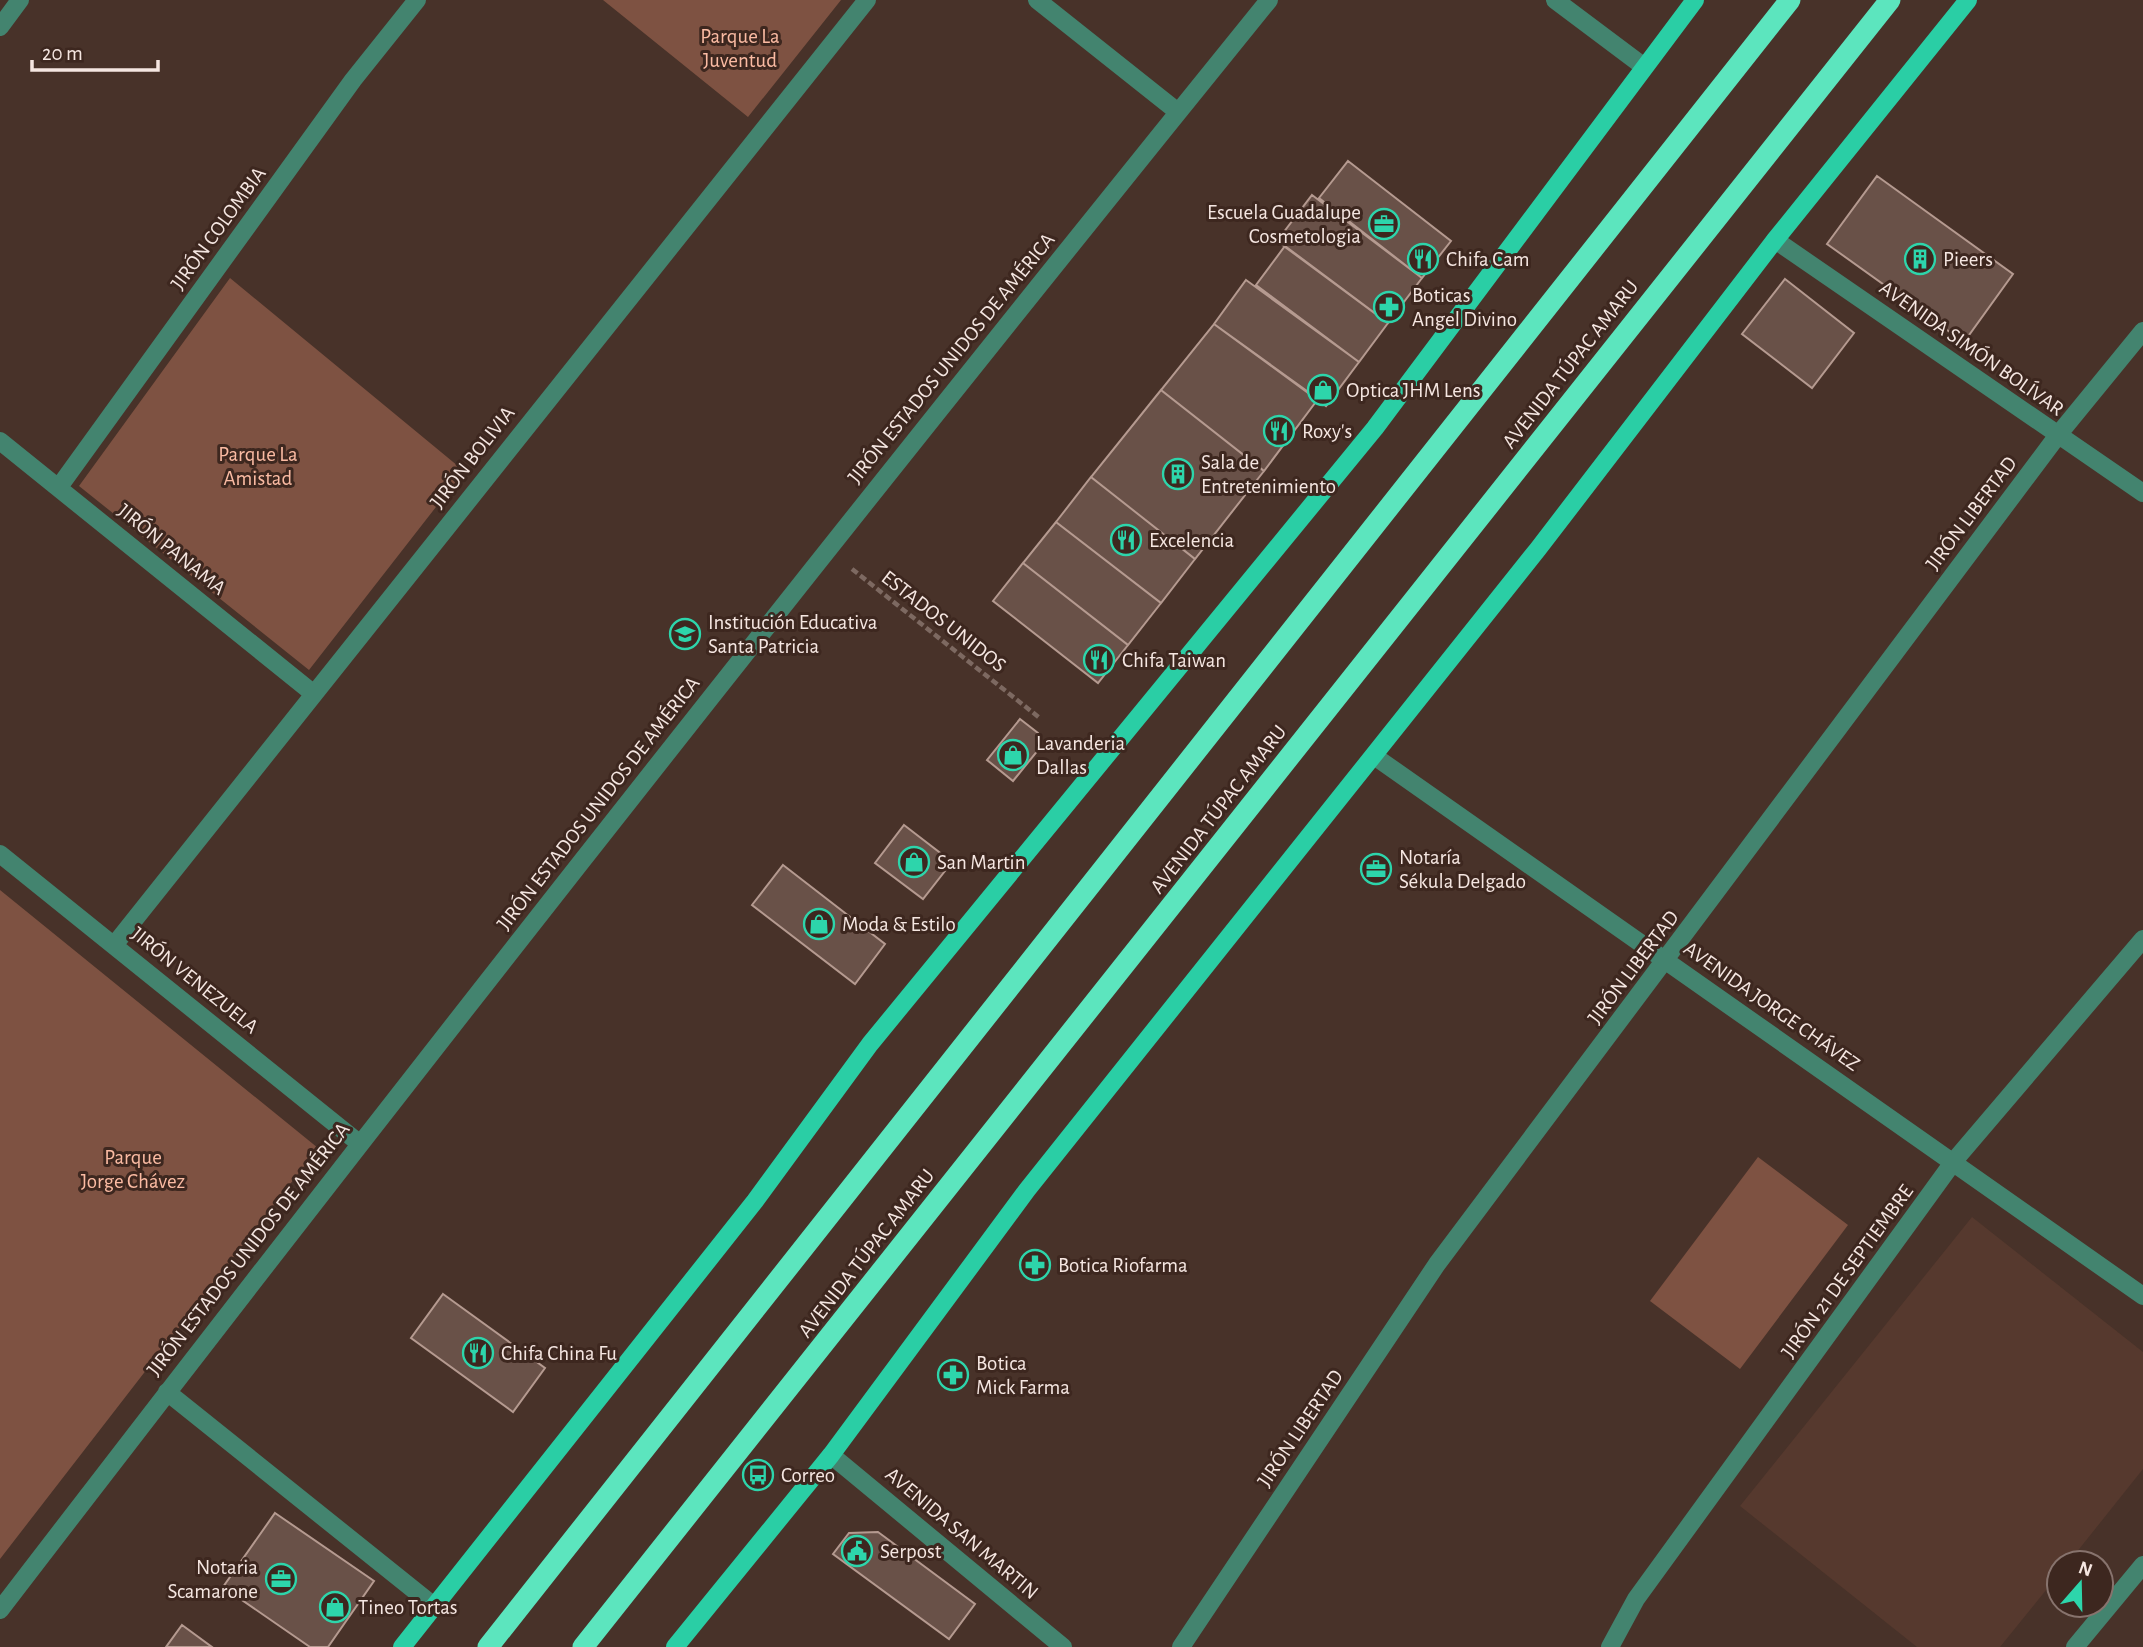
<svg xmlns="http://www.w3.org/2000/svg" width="2143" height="1647" font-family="'Alegreya Sans',sans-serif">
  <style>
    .built { fill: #56392e }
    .green { fill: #7e5242 }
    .building { fill: #695148; stroke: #b59a90; stroke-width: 2 }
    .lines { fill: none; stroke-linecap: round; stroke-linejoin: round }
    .path { stroke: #7d6961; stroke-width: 4.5; stroke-dasharray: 7 3.5; stroke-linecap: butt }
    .minor { stroke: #43846f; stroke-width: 18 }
    .major { stroke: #2acea5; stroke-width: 18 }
    .highway { stroke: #5ce5be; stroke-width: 21 }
    .labels { text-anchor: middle; stroke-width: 6; stroke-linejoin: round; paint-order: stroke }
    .park-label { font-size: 21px; fill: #fbbba3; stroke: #3d271f }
    .poi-label { font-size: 21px; fill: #f5e6e1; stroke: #3d271f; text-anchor: start }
    .street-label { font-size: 21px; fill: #f5e6e1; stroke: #3d271f }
  </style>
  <rect width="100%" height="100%" fill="#483229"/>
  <path class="built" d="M1972,1217L2143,1352V1469L2068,1563H2059V1574L2000,1647H1917L1740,1506Z"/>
  <path class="green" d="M603,0H841L748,117Z
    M230,278L464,471L309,670L79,486Z
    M0,890L318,1148L0,1559Z
    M1758,1157L1848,1225L1740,1369L1650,1301Z"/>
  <path class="building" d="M1348,161L1451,241L1422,278L1319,198Z
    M1877,176L2013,274L1964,342L1827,244Z
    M1312,195L1422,278L1388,323L1277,241Z
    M1285,246L1388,323L1359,362L1256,285Z
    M1785,279L1854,333L1812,388L1742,334Z
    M1246,280L1359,362L1326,406L1214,324Z
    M1214,324L1318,399L1264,471L1161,390Z
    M1161,390L1264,471L1195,559L1091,477Z
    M1091,477L1195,559L1161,603L1056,522Z
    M1056,522L1161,603L1128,645L1023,563Z
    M1023,563L1128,645L1098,683L993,601Z
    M1020,719L1038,733L1039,749L1013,781L987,760Z
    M904,825L952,862L923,899L875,863Z
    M783,865L885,944L855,984L752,905Z
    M443,1294L545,1368L513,1412L411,1338Z
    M275,1513L374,1581L328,1647H310L223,1587Z
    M878,1532L975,1604L949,1639L833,1554L849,1533Z
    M182,1625L212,1647H166Z"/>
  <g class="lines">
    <path class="path" d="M852,569L1041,719"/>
    <path class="minor" d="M1037,0L1178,112
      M1555,0L1643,66
      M0,27L20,0
      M1775,240L2143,493
      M0,441L314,694
      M59,487L353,80L417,0
      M1374,756L2143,1296
      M0,854L359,1143
      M115,944L867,0
      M167,1392L434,1606
      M831,1455L1063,1647
      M0,1610C416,1068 839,531 1269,0
      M1181,1647L1437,1264L2058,435L2143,331
      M1610,1647L1636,1599L1954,1161L2143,939
      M2075,1647L2143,1565"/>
    <path class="major" d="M402,1647L755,1201L870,1044L1375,428L1695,0
      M675,1647L831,1455L1027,1190L1538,549L1775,240L1968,0"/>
    <path class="highway" d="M488,1647L1790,0
      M583,1647L1890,0"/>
  </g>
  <defs>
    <g id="office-ring" transform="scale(1.575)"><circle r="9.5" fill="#3d271f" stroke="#2dd5ab" stroke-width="1.5"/><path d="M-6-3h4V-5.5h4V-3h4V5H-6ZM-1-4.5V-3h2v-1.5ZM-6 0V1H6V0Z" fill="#2dd5ab"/></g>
    <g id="restaurant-ring" transform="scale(1.575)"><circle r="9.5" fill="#3d271f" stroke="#2dd5ab" stroke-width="1.5"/><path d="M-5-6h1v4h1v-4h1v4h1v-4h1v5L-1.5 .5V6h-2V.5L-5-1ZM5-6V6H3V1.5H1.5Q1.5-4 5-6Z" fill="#2dd5ab"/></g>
    <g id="building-ring" transform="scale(1.575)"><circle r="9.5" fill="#3d271f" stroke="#2dd5ab" stroke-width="1.5"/><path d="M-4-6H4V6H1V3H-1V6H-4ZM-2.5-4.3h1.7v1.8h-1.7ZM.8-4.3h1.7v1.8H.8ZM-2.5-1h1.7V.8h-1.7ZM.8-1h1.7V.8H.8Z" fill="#2dd5ab"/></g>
    <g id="pharmacy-ring" transform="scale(1.575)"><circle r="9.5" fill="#3d271f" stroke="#2dd5ab" stroke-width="1.5"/><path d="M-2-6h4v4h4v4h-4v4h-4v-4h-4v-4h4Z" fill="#2dd5ab"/></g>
    <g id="shop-ring" transform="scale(1.575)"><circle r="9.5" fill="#3d271f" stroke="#2dd5ab" stroke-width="1.5"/><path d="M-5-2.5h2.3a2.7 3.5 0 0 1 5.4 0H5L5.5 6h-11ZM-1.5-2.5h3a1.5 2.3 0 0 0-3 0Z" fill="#2dd5ab"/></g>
    <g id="school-ring" transform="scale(1.575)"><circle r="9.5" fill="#3d271f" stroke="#2dd5ab" stroke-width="1.5"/><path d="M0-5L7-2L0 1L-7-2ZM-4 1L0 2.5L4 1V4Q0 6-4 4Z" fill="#2dd5ab"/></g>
    <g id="bus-ring" transform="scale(1.575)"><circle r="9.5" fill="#3d271f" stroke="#2dd5ab" stroke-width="1.5"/><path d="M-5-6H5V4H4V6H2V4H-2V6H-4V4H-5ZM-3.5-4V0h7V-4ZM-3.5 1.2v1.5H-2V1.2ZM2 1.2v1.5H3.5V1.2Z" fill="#2dd5ab"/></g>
    <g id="civic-ring" transform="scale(1.575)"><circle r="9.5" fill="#3d271f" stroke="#2dd5ab" stroke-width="1.5"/><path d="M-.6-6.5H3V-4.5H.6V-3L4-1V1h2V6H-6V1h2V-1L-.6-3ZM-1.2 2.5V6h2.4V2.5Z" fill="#2dd5ab"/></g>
  </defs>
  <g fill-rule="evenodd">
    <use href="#office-ring" x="1384" y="224"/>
    <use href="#restaurant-ring" x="1423" y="259"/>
    <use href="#building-ring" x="1920" y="259"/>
    <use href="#pharmacy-ring" x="1389" y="307"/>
    <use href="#shop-ring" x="1323" y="390"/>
    <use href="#restaurant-ring" x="1279" y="431"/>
    <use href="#building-ring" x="1178" y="474"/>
    <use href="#restaurant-ring" x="1126" y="540"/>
    <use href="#school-ring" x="685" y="634"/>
    <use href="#restaurant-ring" x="1099" y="660"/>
    <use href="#shop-ring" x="1013" y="755"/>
    <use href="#shop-ring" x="914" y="862"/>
    <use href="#office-ring" x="1376" y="869"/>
    <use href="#shop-ring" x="819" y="924"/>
    <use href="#pharmacy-ring" x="1035" y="1265"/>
    <use href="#restaurant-ring" x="478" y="1353"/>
    <use href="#pharmacy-ring" x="953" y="1375"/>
    <use href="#bus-ring" x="758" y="1475"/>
    <use href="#civic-ring" x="857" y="1551"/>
    <use href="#office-ring" x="281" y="1579"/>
    <use href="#shop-ring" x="335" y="1607"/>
  </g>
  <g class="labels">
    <g class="park-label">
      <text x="740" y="43">Parque La<tspan x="740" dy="24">Juventud</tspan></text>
      <text x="258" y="461">Parque La<tspan x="258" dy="24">Amistad</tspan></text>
      <text x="133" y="1164">Parque<tspan x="133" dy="24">Jorge Chávez</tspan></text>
    </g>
    <g class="poi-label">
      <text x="1361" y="219" text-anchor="end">Escuela Guadalupe<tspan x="1361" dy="24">Cosmetologia</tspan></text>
      <text x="1446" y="266">Chifa Cam</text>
      <text x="1943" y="266">Pieers</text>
      <text x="1412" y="302">Boticas<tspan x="1412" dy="24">Angel Divino</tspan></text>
      <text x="1346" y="397">Optica JHM Lens</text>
      <text x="1302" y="438">Roxy's</text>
      <text x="1201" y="469">Sala de<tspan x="1201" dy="24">Entretenimiento</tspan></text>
      <text x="1149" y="547">Excelencia</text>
      <text x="708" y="629">Institución Educativa<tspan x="708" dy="24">Santa Patricia</tspan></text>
      <text x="1122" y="667">Chifa Taiwan</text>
      <text x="1036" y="750">Lavanderia<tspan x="1036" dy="24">Dallas</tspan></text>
      <text x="1399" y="864">Notaría<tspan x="1399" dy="24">Sékula Delgado</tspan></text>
      <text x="937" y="869">San Martin</text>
      <text x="842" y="931">Moda &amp; Estilo</text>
      <text x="1058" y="1272">Botica Riofarma</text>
      <text x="501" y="1360">Chifa China Fu</text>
      <text x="976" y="1370">Botica<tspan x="976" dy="24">Mick Farma</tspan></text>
      <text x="781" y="1482">Correo</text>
      <text x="880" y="1558">Serpost</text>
      <text x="258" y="1574" text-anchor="end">Notaria<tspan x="258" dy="24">Scamarone</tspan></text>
      <text x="358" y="1614">Tineo Tortas</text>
    </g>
    <g class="street-label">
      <text transform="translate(218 228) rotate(-54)" y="7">JIRÓN COLOMBIA</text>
      <text transform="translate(1972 348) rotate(35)" y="7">AVENIDA SIMÓN BOLÍVAR</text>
      <text transform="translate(951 358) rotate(-51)" y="7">JIRÓN ESTADOS UNIDOS DE AMÉRICA</text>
      <text transform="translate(1570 364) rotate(-52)" y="7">AVENIDA TÚPAC AMARU</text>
      <text transform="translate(472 457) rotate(-52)" y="7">JIRÓN BOLIVIA</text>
      <text transform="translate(1971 513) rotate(-53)" y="7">JIRÓN LIBERTAD</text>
      <text transform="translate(172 549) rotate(39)" y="7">JIRÓN PANAMA</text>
      <text transform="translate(944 621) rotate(38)" y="7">ESTADOS UNIDOS</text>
      <text transform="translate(598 803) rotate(-52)" y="7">JIRÓN ESTADOS UNIDOS DE AMÉRICA</text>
      <text transform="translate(1218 809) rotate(-52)" y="7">AVENIDA TÚPAC AMARU</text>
      <text transform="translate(1633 967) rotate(-53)" y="7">JIRÓN LIBERTAD</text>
      <text transform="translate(195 980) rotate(39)" y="7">JIRÓN VENEZUELA</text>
      <text transform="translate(1772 1006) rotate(35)" y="7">AVENIDA JORGE CHÁVEZ</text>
      <text transform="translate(248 1249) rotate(-52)" y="7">JIRÓN ESTADOS UNIDOS DE AMÉRICA</text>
      <text transform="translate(866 1253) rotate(-52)" y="7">AVENIDA TÚPAC AMARU</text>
      <text transform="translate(1847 1271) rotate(-54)" y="7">JIRÓN 21 DE SEPTIEMBRE</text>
      <text transform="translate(1300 1428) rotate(-56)" y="7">JIRÓN LIBERTAD</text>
      <text transform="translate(962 1533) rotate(40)" y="7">AVENIDA SAN MARTIN</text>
    </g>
  </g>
  <g transform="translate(2080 1584) rotate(20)"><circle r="33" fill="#3d271f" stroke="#87736d" stroke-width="2"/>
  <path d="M0-5L12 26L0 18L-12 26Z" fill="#2dd5ab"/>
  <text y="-10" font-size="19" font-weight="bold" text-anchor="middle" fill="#f5e6e1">N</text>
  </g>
  <path d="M32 60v10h126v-10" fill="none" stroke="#f5e6e1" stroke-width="3.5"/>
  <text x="42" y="60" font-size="21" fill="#f5e6e1" stroke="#3d271f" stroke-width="5" paint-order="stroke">20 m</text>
</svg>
